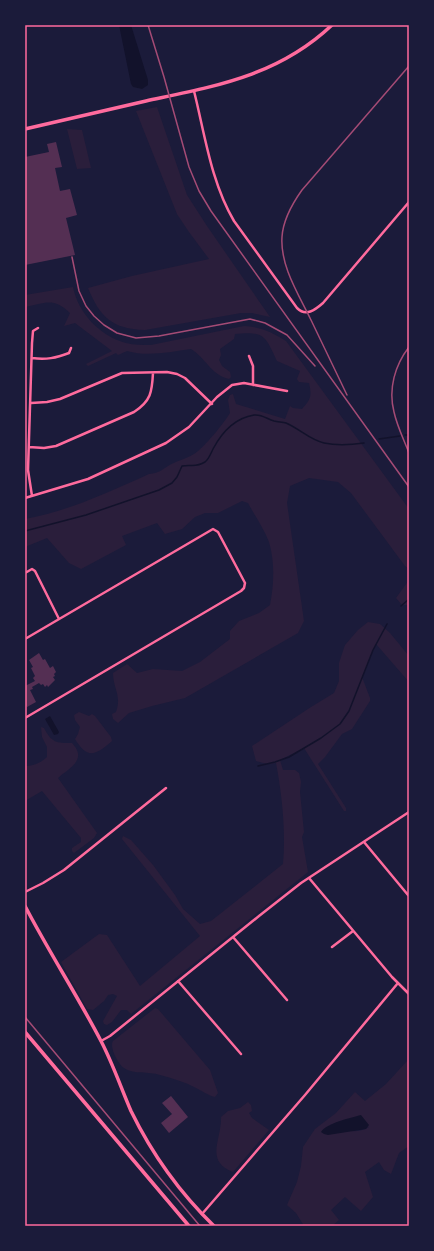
<svg xmlns="http://www.w3.org/2000/svg" width="434" height="1251" font-family="'DM Sans',sans-serif">
  <style>
    .green { fill: #2a1e3b; fill-rule: evenodd }
    .water { fill: #12122b }
    .lines { fill: none; stroke-linecap: round; stroke-linejoin: round }
    .stream { stroke: #12122b; stroke-width: 1.5 }
    .building { fill: #542f53 }
    .minor { stroke: #ff6b9d; stroke-width: 2.5 }
    .tertiary { stroke: #ff6b9d; stroke-width: 3.5 }
    .rail { stroke: #a44b75; stroke-width: 1.5 }
    .neatline { fill: none; stroke: #ff6b9d; stroke-width: 1.5 }
  </style>
  <rect width="100%" height="100%" fill="#1b1b3a"/>
  <path class="green" d="M157,107L187,195L207,226L270,317L252,313H241L145,330C112,329 100,317 88,288L132,276L209,259L189,232L177,214L136,111Z
    M67,129L82,130L91,168L77,169Z
    M73,287C78,313 100,336 126,343C134,345 142,345 151,345L244,326C261,327 272,332 286,341L409,509V569L405,566L351,493L338,482L309,478L290,486L287,503L304,621L298,633L185,698L152,706L129,713L118,723L113,719L112,714L116,712C122,696 113,688 113,673L127,664L137,673L153,669L182,671L200,662L230,639V631L239,621L259,613L270,605C274,585 275,562 269,542C264,529 255,516 248,503L242,501L218,513H205L195,517L182,529L165,534L157,523L122,536L126,545L81,569L69,563L47,538L25,547V519C69,511 109,492 149,474C159,473 160,471 168,466C176,461 186,459 194,454C204,448 224,423 230,413L228,400L230,395L233,394L236,404L285,419L290,406L293,408L302,409C311,399 312,396 309,383L299,382L297,379L300,371L277,361C265,336 265,331 235,334L234,339L220,349L221,355L219,360L222,366L230,372L231,377L229,379C210,374 206,358 191,349C169,352 148,357 127,351L118,355L116,353L88,366L86,364L112,351L75,323L64,326L70,313C54,297 45,303 25,307V295Z
    M409,580V604L407,605H402L396,598Z
    M368,622L380,624L390,633L409,656V682L376,644L362,677L370,698V701L352,729L342,734L325,757L318,764L346,808V811H344L304,748L280,760L283,770H295L299,773L301,782L300,792L304,832L302,837L308,872L131,1014L127,1010H121L112,1022L107,1025L104,1024L103,1021L117,996L113,994L108,995L104,1001L93,1010L87,1009L61,962L99,934L107,935L140,986L200,936L122,839L123,836L131,840L153,865L175,895L183,909L200,924L211,921L283,864C286,832 282,794 276,763L267,764L256,761L252,746L311,707L334,693L339,681V663L345,645L358,630Z
    M79,712L89,716L92,714L95,716L111,737L112,741C95,756 87,759 75,739L78,734L80,727L75,720L74,715Z
    M41,727L44,728C52,743 56,743 72,743C88,760 69,768 58,778L97,833L94,838L74,853L72,851V848L81,842V838L42,791L25,801V766C34,766 40,763 47,757V747L42,737Z
    M155,1008L158,1009L210,1070L218,1093L215,1097C207,1095 203,1091 196,1088C185,1082 172,1078 160,1075C148,1071 135,1075 124,1068C118,1064 109,1047 113,1041Z
    M408,1060L409,1146L399,1153L391,1174L384,1170L379,1162L365,1172L373,1197L361,1211L345,1197L331,1210L339,1220L332,1226H304L296,1213L287,1205L297,1182L301,1166L303,1147L315,1129L336,1113L355,1092L365,1101L386,1084ZM337,1123L369,1127C356,1135 342,1130 330,1125Z
    M248,1102L251,1105L252,1111L249,1113L252,1118L269,1130L233,1172C204,1161 222,1139 221,1117L228,1111L240,1108Z"/>
  <path class="water" d="M119,25H131L148,80V85L142,89L133,87L131,84Z
    M50,716L59,732L58,734L54,735L45,719Z
    M361,1115L369,1125L366,1129L328,1135L324,1134L321,1132C327,1123 350,1118 361,1115Z"/>
  <g class="lines">
    <path class="stream" d="M405,435H409
      M379,439L400,436
      M25,531L86,515L159,490L172,483L177,477L182,466C192,464 195,468 205,462C209,459 211,453 213,449C222,432 235,418 254,415C262,414 267,419 274,421C278,422 283,422 286,423C300,429 310,440 324,443C338,446 350,445 364,443
      M401,606L409,599
      M258,766L275,762L289,757L321,738L340,724L349,711L373,650L387,624"/>
  </g>
  <path class="building" d="M56,142L62,167L55,168L60,191L70,189L77,215L66,218L75,255L25,265V157L49,152L47,144Z
    M39,653L43,660L45,659L50,668L53,666L56,672L54,674L55,676L53,677L55,680L48,687L47,685L45,687L43,684L41,685L39,683L32,687L33,689L30,690L36,702L27,707L25,704V686L35,681L33,678L35,676L31,668L33,667L29,660Z
    M171,1096L188,1117L169,1133L161,1123L172,1114L162,1103Z"/>
  <g class="lines">
    <path class="minor" d="M194,91C205,135 211,182 234,221L297,308C306,317 315,310 323,303L409,202
      M249,356L253,366V385
      M32,358C46,360 56,358 69,353L71,348
      M31,403L47,402L60,399L122,373L167,372L177,374L185,378L212,404
      M29,447L44,448L56,446L134,412C151,401 152,392 153,373
      M32,496L28,470L32,343L33,331L38,328
      M25,498L88,479L166,443L189,427L217,397L232,385L244,383L287,391
      M25,573L32,569L35,571L59,619
      M25,639L213,529L218,532L245,583L244,588L241,591L25,718
      M364,842L408,895
      M309,878L392,977L409,994
      M25,892L43,883L64,870L166,788
      M233,937L287,1000
      M332,947L353,931
      M178,981L241,1054
      M101,1041L110,1036L259,916L301,883L409,812
      M202,1214L305,1095L398,983"/>
    <path class="tertiary" d="M25,129C65,120 106,110 146,101C216,86 278,76 332,25
      M25,906C49,952 77,995 101,1041C113,1064 121,1088 131,1111C152,1154 180,1193 214,1226
      M25,1032L189,1226"/>
    <path class="rail" d="M148,25L164,77L189,167L199,191L211,211L409,487
      M72,257L79,291L86,306L94,316L104,325L117,333L136,338L159,336L250,319L265,323L287,335L315,366
      M409,347C395,365 388,389 394,412C397,426 404,440 409,453
      M347,395C335,370 323,345 311,320C299,295 280,266 282,237C283,220 292,204 302,190L409,66
      M25,1017L200,1226"/>
  </g>
  <rect width="434" height="1251" fill="none" stroke="#1b1b3a" stroke-width="52"/>
  <rect x="26" y="26" width="382" height="1199" class="neatline"/>
</svg>
